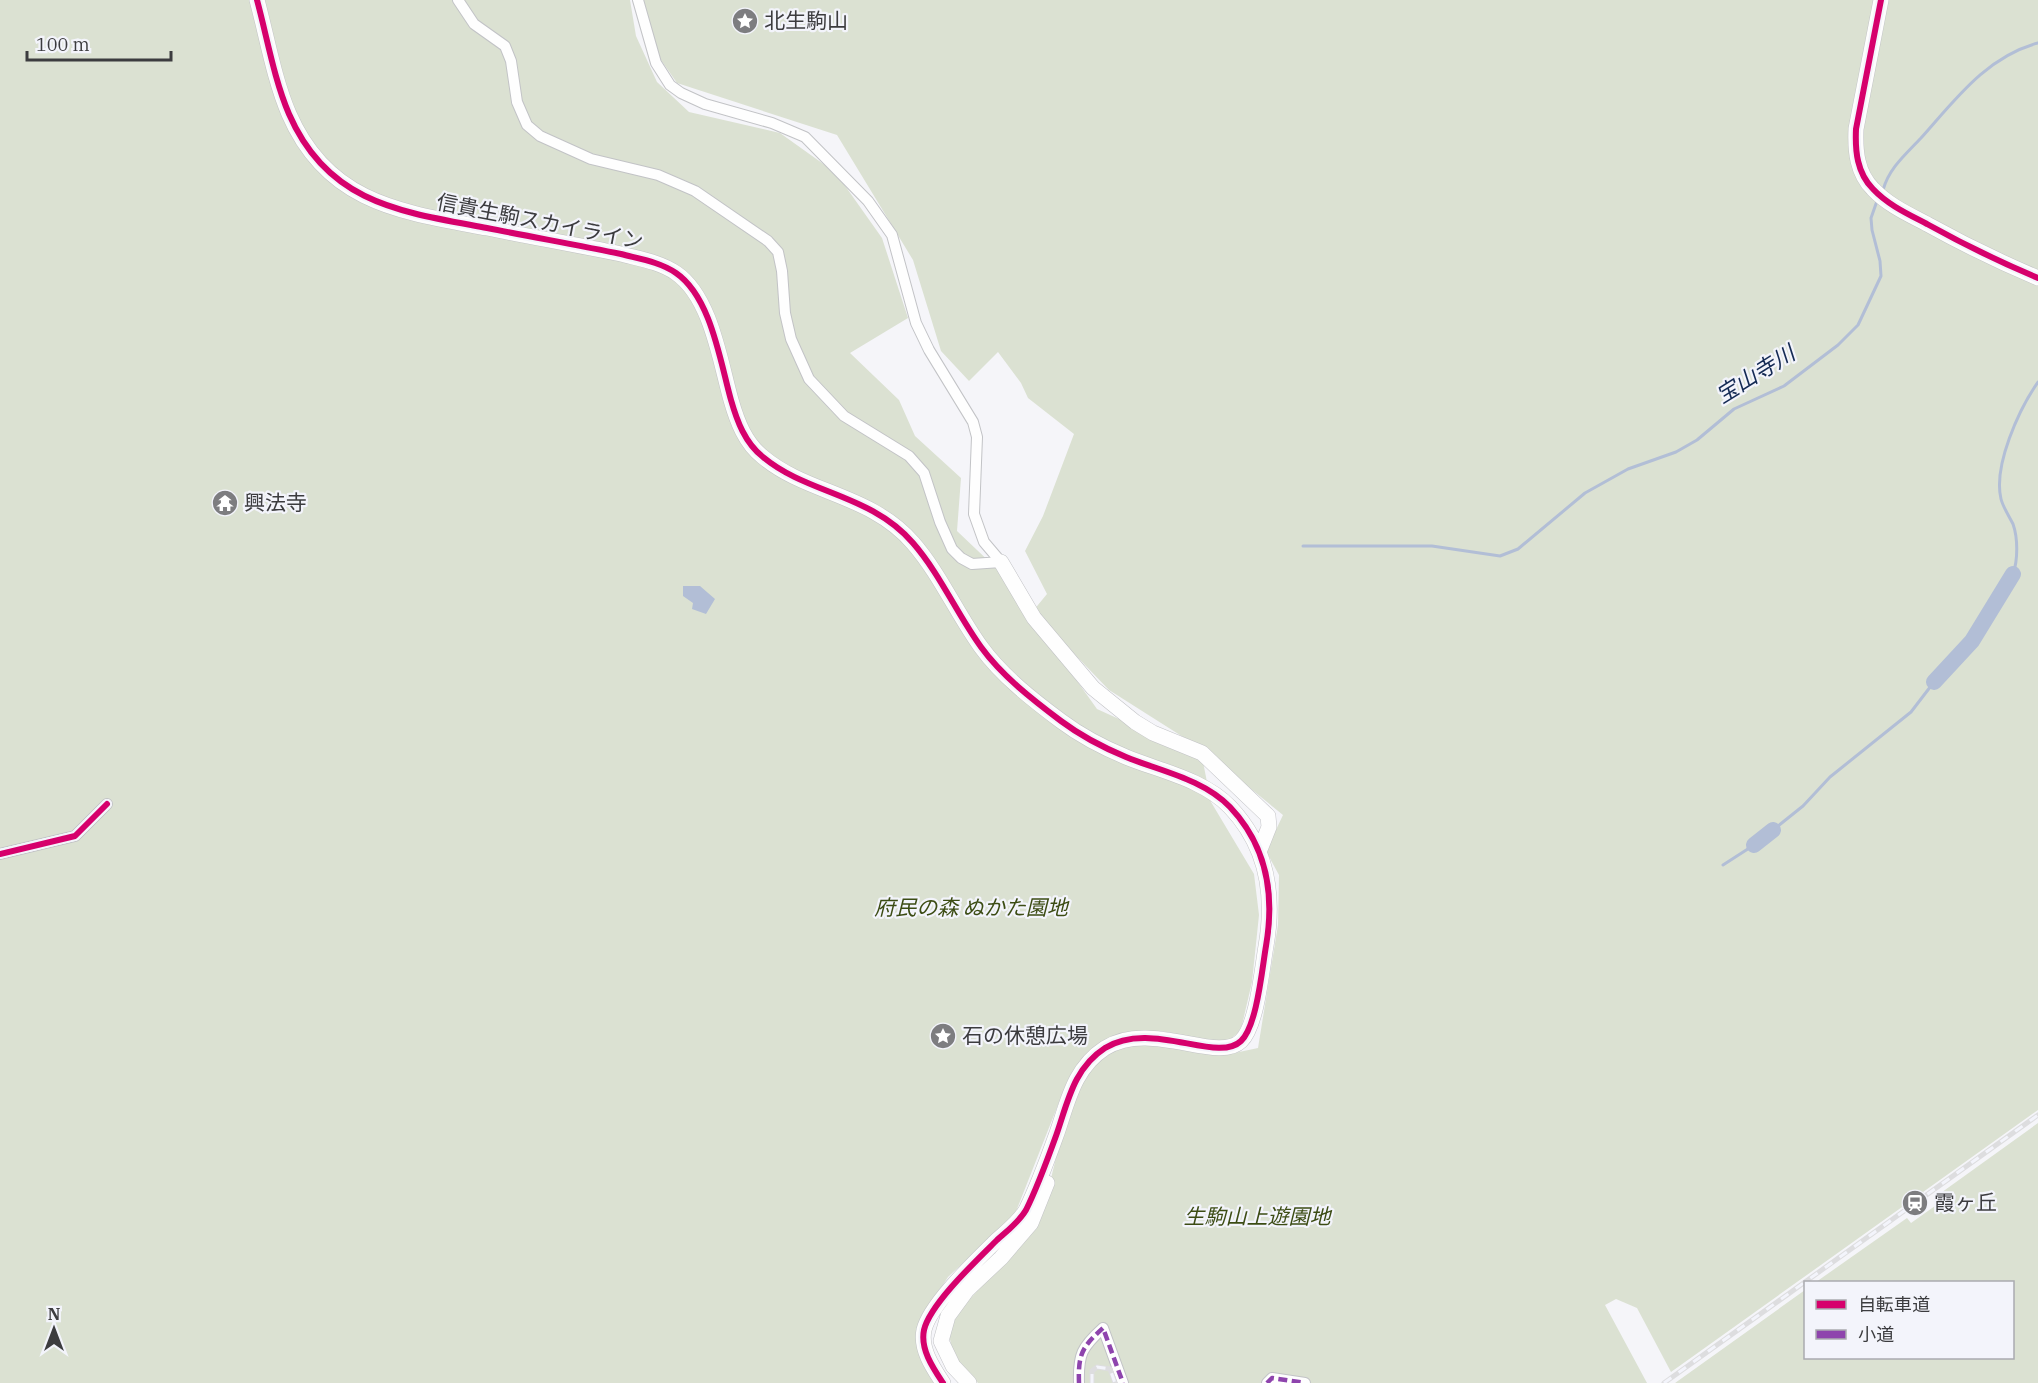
<svg xmlns="http://www.w3.org/2000/svg" width="2038" height="1383" font-family="'IBM Plex Serif','Noto Sans JP',serif">
  <style>
    .green { fill: #dbe1d2 }
    .water { fill: #b2bed6 }
    .lines { fill: none; stroke-linecap: round; stroke-linejoin: round }
    .stream { stroke: #b2bed6; stroke-width: 3 }
    .river { stroke: #b2bed6; stroke-width: 16 }
    .street-casing { stroke: #c2c3c6; stroke-width: 12 }
    .secondary-casing { stroke: #c2c3c6; stroke-width: 16 }
    .street { stroke: #fefefe; stroke-width: 10 }
    .secondary { stroke: #fefefe; stroke-width: 15 }
    .rail-casing { stroke: #dddddf; stroke-width: 5 }
    .rail { stroke: #f3f4fb; stroke-width: 3; stroke-dasharray: 9; stroke-linecap: butt }
    .quiet { stroke: #8e44ad; stroke-width: 4.5; stroke-dasharray: 9 4.5; stroke-linecap: butt }
    .cycleway-casing { stroke: #f3f4fb; stroke-width: 10 }
    .cycleway { stroke: #d6006c; stroke-width: 6 }
    .labels { text-anchor: middle; stroke-width: 4.5; stroke-linejoin: round; paint-order: stroke }
    .poi-label { font-size: 21px; fill: #3c3c3f; stroke: #f3f4fb; text-anchor: start }
    .street-label { font-size: 21px; fill: #3c3c3f; stroke: #f3f4fb }
    .park-label { font-size: 21px; font-style: italic; fill: #3c4c14; stroke: #f3f4fb }
    .water-label { font-size: 22px; font-style: italic; fill: #142a54; stroke: #f3f4fb }
  </style>
  <rect width="100%" height="100%" fill="#f5f5f9"/>
  <path class="green" d="M0,0H630L636,36L657,82L689,112L780,133L836,173L882,238L908,318L850,353L899,400L915,436L961,478L957,531L997,569L1097,709L1176,745L1203,762L1211,802L1254,874L1259,915L1252,982L1242,1025L1238,1033L1229,1040L1219,1042L1161,1031H1144L1075,1071L1067,1082L1015,1214L948,1277L919,1322L937,1383H0Z
    M643,0H2038V1110L1671,1372L1637,1308L1616,1299L1605,1305L1647,1383H978L954,1357L949,1335L957,1313L1025,1239L1043,1211L1067,1113L1091,1067L1121,1046L1160,1040L1225,1055L1258,1048L1278,925L1279,875L1266,851L1283,815L1202,749L1109,690L1033,611L1047,594L1025,551L1043,516L1074,434L1028,398L1021,383L998,352L969,381L941,351L913,260L837,135L677,83L654,50Z
    M2038,1123V1383H1675L1805,1290L1806,1358H2012V1282H1816L1907,1218L1911,1223L1942,1201L1938,1195Z"/>
  <path class="water" d="M683,586H700L715,599L706,614L692,609L693,603L683,596Z"/>
  <g class="lines">
    <path class="stream" d="M1883,190C1889,168 1906,154 1921,138C1955,100 1986,57 2038,43
      M1303,546H1432L1500,556L1518,549L1585,493L1628,469L1676,452L1697,440L1734,409L1784,386L1838,345L1858,325L1881,276L1880,261L1872,230L1871,218L1877,201
      M2013,574C2018,560 2018,538 2013,524C2009,516 2003,507 2001,499C1993,466 2019,409 2038,382
      M1773,830L1803,806L1830,777L1911,712L1934,682
      M1723,865L1754,845"/>
    <path class="river" d="M1934,682L1972,641L2013,574
      M1754,845L1773,830"/>
    <g class="street-casing">
      <path id="street" d="M458,0L474,24L505,46L511,61L517,102L527,125L540,136L591,159L658,175L695,191L768,241L778,252L782,271L785,313L791,339L809,379L844,416L909,456L924,473L940,522L952,549L961,558L972,564L1001,562
        M638,0L656,63L670,85L681,93L705,104L772,123L805,137L868,201L892,235L916,323L929,350L973,422L977,437L974,514L984,542L1001,562
        M0,854L75,836L107,804
        M1079,1383C1078,1354 1082,1347 1103,1328L1123,1383
        M1267,1383L1272,1378L1305,1383"/>
    </g>
    <g class="secondary-casing">
      <path id="secondary" d="M257,0C267,37 274,79 289,114C328,204 402,212 487,228C532,237 577,245 621,254C640,259 660,262 676,273C711,297 720,361 731,400C737,421 745,443 763,457C807,494 871,494 913,543C940,574 957,614 981,647C1002,676 1033,700 1061,721C1081,736 1102,747 1126,757C1160,771 1203,779 1230,807C1267,846 1275,894 1266,946C1262,969 1257,1026 1241,1041C1217,1064 1151,1019 1105,1048C1074,1068 1068,1101 1057,1133C1048,1158 1038,1186 1026,1210C1019,1222 1007,1231 997,1240C977,1260 930,1304 924,1330C920,1349 933,1368 943,1383
        M1881,0L1856,129C1855,151 1857,173 1873,189C1888,205 1908,214 1927,224C1963,244 2000,262 2038,278
        M1001,562L1034,618L1093,688L1135,722L1153,733L1202,753L1268,816L1269,827L1259,852
        M969,1383L953,1366L941,1341L948,1316L967,1290L1001,1258L1031,1223L1047,1183"/>
    </g>
    <use href="#street" class="street"/>
    <use href="#secondary" class="secondary"/>
    <g class="rail-casing">
      <path id="rail" d="M1092,1383V1371L1097,1367L1110,1369L1115,1383
        M1664,1383L2038,1115"/>
    </g>
    <use href="#rail" class="rail"/>
    <path class="quiet" d="M1079,1383C1078,1354 1082,1347 1103,1328L1123,1383
      M1267,1383L1272,1378L1305,1383"/>
    <g class="cycleway-casing">
      <path id="cycleway" d="M257,0C267,37 274,79 289,114C328,204 402,212 487,228C532,237 577,245 621,254C640,259 660,262 676,273C711,297 720,361 731,400C737,421 745,443 763,457C807,494 871,494 913,543C940,574 957,614 981,647C1002,676 1033,700 1061,721C1081,736 1102,747 1126,757C1160,771 1203,779 1230,807C1267,846 1275,894 1266,946C1262,969 1257,1026 1241,1041C1217,1064 1151,1019 1105,1048C1074,1068 1068,1101 1057,1133C1048,1158 1038,1186 1026,1210C1019,1222 1007,1231 997,1240C977,1260 930,1304 924,1330C920,1349 933,1368 943,1383
        M1881,0L1856,129C1855,151 1857,173 1873,189C1888,205 1908,214 1927,224C1963,244 2000,262 2038,278
        M0,854L75,836L107,804"/>
    </g>
    <use href="#cycleway" class="cycleway"/>
  </g>
  <defs>
    <g id="sight-disc" transform="scale(1.35)"><circle r="9.5" fill="#7d7d80" stroke="#f3f4fb"/><path d="M0-6L1.8-2.2L6-1.7L2.9 1.2L3.7 5.4L0 3.3L-3.7 5.4L-2.9 1.2L-6-1.7L-1.8-2.2Z" fill="#fff"/></g>
    <g id="temple-disc" transform="scale(1.35)"><circle r="9.5" fill="#7d7d80" stroke="#f3f4fb"/><path d="M0-6L5-2H3V0L6.5 2.5H4V6H1.5V3h-3V6H-4V2.5H-6.5L-3 0V-2H-5Z" fill="#fff"/></g>
    <g id="station-disc" transform="scale(1.35)"><circle r="9.5" fill="#7d7d80" stroke="#f3f4fb"/><path d="M-3-6H3Q5-6 5-4V2Q5 4 3 4L4.5 6H3L1.5 4h-3L-3 6H-4.5L-3 4Q-5 4-5 2V-4Q-5-6-3-6ZM-3.5-4v3h7v-3ZM-3.5 1v1.5H-2V1ZM2 1v1.5H3.5V1Z" fill="#fff"/></g>
  </defs>
  <g fill-rule="evenodd">
    <use href="#sight-disc" x="745" y="21"/>
    <use href="#temple-disc" x="225" y="503"/>
    <use href="#sight-disc" x="943" y="1036"/>
    <use href="#station-disc" x="1915" y="1203"/>
  </g>
  <g class="labels">
    <g class="poi-label">
      <text x="764" y="28">北生駒山</text>
      <text x="244" y="510">興法寺</text>
      <text x="962" y="1043">石の休憩広場</text>
      <text x="1934" y="1210">霞ヶ丘</text>
    </g>
    <g class="street-label">
      <text transform="translate(540 222) rotate(11)" y="7">信貴生駒スカイライン</text>
    </g>
    <g class="park-label">
      <text x="971" y="915">府民の森 ぬかた園地</text>
      <text x="1257" y="1224">生駒山上遊園地</text>
    </g>
    <g class="water-label">
      <text transform="translate(1755 374) rotate(-32)" y="8">宝山寺川</text>
    </g>
  </g>
  <rect x="1804" y="1281" width="210" height="78" fill="#f3f4fb" stroke="#aaaab0" stroke-width="1.5"/>
  <rect x="1816" y="1300" width="30" height="9" fill="#d6006c" stroke="#aaaab0" stroke-width="1.5"/>
  <text x="1858" y="1311" font-size="18" fill="#3c3c3f">自転車道</text>
  <rect x="1816" y="1330" width="30" height="9" fill="#8e44ad" stroke="#aaaab0" stroke-width="1.5"/>
  <text x="1858" y="1341" font-size="18" fill="#3c3c3f">小道</text>
  <g transform="translate(54 1329)" stroke="#f3f4fb" stroke-width="4.5" paint-order="stroke">
  <path d="M0-4.5L10 22L0 15L-10 22Z" fill="#3c3c3f"/>
  <text y="-9" font-size="16" font-weight="bold" text-anchor="middle" fill="#3c3c3f">N</text>
  </g>
  <path d="M27 51v9h144v-9" fill="none" stroke="#3c3c3f" stroke-width="3"/>
  <text x="36" y="51" font-size="18" fill="#3c3c3f" stroke="#f3f4fb" stroke-width="4.5" paint-order="stroke">100 m</text>
</svg>
